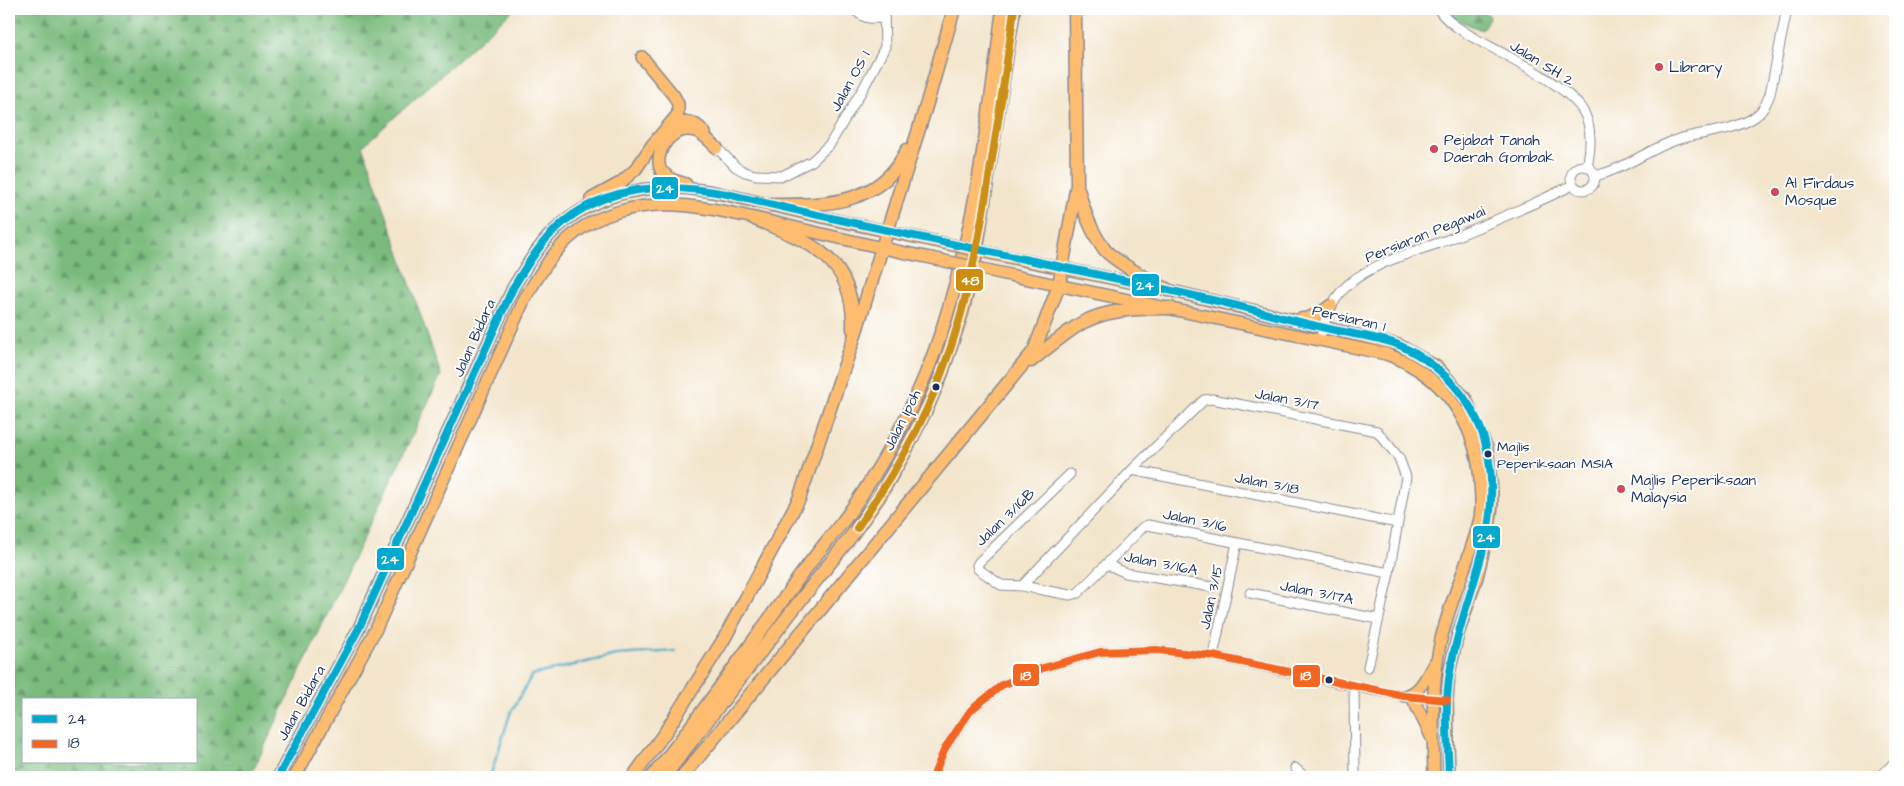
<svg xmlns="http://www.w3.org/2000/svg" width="1904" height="786" font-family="'Architects Daughter',sans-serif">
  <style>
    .forest { fill: url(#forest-firs); stroke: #4a756e; fill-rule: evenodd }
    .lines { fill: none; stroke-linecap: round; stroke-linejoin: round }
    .stream { stroke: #4ba8c9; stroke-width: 2.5 }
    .minor-casing { stroke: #878a95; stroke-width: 11 }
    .major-casing { stroke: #878a95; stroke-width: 14 }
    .highway-casing { stroke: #878a95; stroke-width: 15 }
    .minor { stroke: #fff; stroke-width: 9 }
    .major { stroke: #febc70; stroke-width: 11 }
    .highway { stroke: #febc70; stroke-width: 12 }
    .major-bridge-casing { stroke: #878a95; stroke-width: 14; stroke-linecap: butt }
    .major-bridge { stroke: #febc70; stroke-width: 11 }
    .bus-1-casing { stroke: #fff; stroke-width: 11 }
    .bus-2-casing { stroke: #fff; stroke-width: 11 }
    .bus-3-casing { stroke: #fff; stroke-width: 11 }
    .bus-1 { stroke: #00a9ce; stroke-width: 8 }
    .bus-2 { stroke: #f26522; stroke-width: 8 }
    .bus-3 { stroke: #cb8e13; stroke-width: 8 }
    .poi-dot { fill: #d1495b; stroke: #fff; stroke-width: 2 }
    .bus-dot { fill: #1b2f5e; stroke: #fff; stroke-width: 2 }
    .labels { text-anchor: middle; stroke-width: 4; stroke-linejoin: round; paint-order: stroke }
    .bus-label { font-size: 14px; fill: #1b2f5e; stroke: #fff; text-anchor: start }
    .street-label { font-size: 15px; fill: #1b2f5e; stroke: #fff }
    .poi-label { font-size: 15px; fill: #1b2f5e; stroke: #fff; text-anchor: start }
    .line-badge { stroke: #fff; stroke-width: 2 }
    .badge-label { font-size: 14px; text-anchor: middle; font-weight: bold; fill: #fff }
  </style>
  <defs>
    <pattern id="forest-firs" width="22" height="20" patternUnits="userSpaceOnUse" patternTransform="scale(1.25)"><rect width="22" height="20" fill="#7abb7d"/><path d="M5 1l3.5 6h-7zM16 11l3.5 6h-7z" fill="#63986a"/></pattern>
  </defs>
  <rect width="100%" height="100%" fill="#fff"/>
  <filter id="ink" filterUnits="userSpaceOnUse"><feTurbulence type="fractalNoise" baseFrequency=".02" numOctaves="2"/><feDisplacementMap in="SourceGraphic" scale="10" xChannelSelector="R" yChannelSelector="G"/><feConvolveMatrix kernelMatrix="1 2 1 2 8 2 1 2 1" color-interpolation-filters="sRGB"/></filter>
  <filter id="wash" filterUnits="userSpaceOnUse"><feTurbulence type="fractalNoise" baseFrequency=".0096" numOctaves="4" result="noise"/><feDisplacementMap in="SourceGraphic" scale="20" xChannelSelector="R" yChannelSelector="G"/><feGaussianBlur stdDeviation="1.12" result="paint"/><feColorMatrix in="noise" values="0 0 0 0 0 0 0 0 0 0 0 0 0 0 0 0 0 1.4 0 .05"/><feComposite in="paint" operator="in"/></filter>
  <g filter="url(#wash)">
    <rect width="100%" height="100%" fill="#f3e5cc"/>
    <path class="forest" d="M9,9H514L363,146L441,375L250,777H9ZM24,700H196V762H24Z
      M1446,9H1480L1490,16L1482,30L1453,18Z"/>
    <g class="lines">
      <path class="stream" d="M490,777L510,714L532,675L616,655L675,651"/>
    </g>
  </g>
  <g filter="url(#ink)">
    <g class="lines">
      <g class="minor-casing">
        <path id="minor" d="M854,9C863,19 871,19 884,18
          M1438,9C1448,23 1461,30 1476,39C1505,55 1563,83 1581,108C1593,124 1591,148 1587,167
          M717,148L736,167L745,172L756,175L782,176L812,161L830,144L864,87L885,47L884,9
          M1571 178a12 12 0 1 1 24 0a12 12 0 1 1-24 0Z
          M1595,176C1625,169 1647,150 1676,140C1700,132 1731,132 1753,118C1763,112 1766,104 1770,94L1787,9
          M1322,332C1326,313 1334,297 1350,283C1377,261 1415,252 1447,240C1490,223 1532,205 1573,185
          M1132,470L1397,523
          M1070,474L979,562L977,565L978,569L1001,585L1022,586L1070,595L1078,593L1143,527L1148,525L1389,573
          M1106,564L1126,573L1212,587
          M1022,586L1132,470L1204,400L1212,399L1377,431L1399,458L1406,477L1389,573L1368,667
          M1250,593L1378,619
          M1213,656L1237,543
          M1354,686L1355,777
          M1295,768L1305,777
          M933,777L945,748L971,710L1002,685L1043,668L1100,652L1156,650L1213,656L1372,690L1412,697L1439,700
          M1880,777L1895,762"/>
      </g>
      <g class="major-casing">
        <path id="major" d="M670,129C685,119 693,119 705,133
          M686,184L673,180L661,171C652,152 673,124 695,131C703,133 711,143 717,148
          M591,199L620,183L636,169L652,145L678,114V104L674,96L642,57
          M1008,257L1168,290L1399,345L1437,367L1466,399L1487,448L1492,490V506L1489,528L1477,577L1458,634L1449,673L1447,700L1449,777
          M1005,274L1386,354C1394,357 1403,360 1410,365C1454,389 1478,435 1480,483C1481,494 1482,507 1480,518C1470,561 1449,601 1440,644C1431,687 1433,734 1434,777
          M1300,319C1313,318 1321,313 1331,305
          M1404,696C1422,692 1426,676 1435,662
          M1412,697L1432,738
          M278,777L359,628L513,288C523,271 534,253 547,238C586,195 645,182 700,190C724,193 747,200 771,205C825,218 880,230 934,241
          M295,777L376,629L525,298C542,271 556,244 585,226C605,214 633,206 657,205C697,203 740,215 780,224C830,236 880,248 931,258"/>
      </g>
      <g class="highway-casing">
        <path id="highway" d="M1078,189C1084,211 1091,232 1105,250C1118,264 1151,281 1168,290
          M771,205C825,205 880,206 907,150
          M755,219C811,242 855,259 853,329
          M1031,361C1045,350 1059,338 1074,328C1100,309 1140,308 1171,308
          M633,777L666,731L724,639L799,499L853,341L927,103L954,9
          M652,777C701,716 745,652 791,589C807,565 826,543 844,520C880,471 913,410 934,353C974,243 988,124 1003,9
          M664,777L799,602L849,539L879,497L904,454L928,406L942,373L962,313L975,260L1014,9
          M682,777L1034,351L1059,285L1077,184L1075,9"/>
      </g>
      <use href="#minor" class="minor"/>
      <use href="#major" class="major"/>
      <use href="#highway" class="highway"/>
      <g class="major-bridge-casing">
        <path id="major-bridge" d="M934,241L1008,257
          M931,258L1005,274"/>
      </g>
      <use href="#major-bridge" class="major-bridge"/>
      <g class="bus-1-casing">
        <path id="bus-1" d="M278,777L359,628L513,288C523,271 534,253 547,238C595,184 662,182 727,194C898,236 1071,266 1242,307C1276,316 1310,325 1344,332C1362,336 1384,338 1401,346C1444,366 1477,403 1487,450C1505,533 1462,594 1450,672C1444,706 1448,743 1449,777"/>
      </g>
      <g class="bus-2-casing">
        <path id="bus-2" d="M933,777L945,748L971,710L1002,685L1043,668L1100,652L1156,650L1213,656L1404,696L1447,700"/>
      </g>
      <g class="bus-3-casing">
        <path id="bus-3" d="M857,528C890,480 922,428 942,372C969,301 980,233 992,159C1000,109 1008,59 1014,9"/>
      </g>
      <use href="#bus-1" class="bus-1"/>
      <use href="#bus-2" class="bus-2"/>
      <use href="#bus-3" class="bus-3"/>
    </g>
  </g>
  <g class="poi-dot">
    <circle cx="1659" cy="67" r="5"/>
    <circle cx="1434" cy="149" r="5"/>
    <circle cx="1775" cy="192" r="5"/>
    <circle cx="1621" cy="489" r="5"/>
  </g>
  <g class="bus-dot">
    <circle cx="936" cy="387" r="4.5"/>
    <circle cx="1488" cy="454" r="4.5"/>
    <circle cx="1329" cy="680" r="4.5"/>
  </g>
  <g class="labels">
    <g class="bus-label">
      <text x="1497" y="451">Majlis<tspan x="1497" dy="17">Peperiksaan MSIA</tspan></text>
    </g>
    <g class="street-label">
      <text transform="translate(1542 63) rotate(32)" y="5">Jalan SH 2</text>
      <text transform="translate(850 81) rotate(-61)" y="5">Jalan OS 1</text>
      <text transform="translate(1425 234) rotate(-22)" y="5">Persiaran Pegawai</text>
      <text transform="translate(1349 318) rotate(13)" y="5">Persiaran 1</text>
      <text transform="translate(474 338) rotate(-66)" y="5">Jalan Bidara</text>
      <text transform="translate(1287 399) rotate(11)" y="5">Jalan 3/17</text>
      <text transform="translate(902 420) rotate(-64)" y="5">Jalan Ipoh</text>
      <text transform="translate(1267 483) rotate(11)" y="5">Jalan 3/18</text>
      <text transform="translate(1005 517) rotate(-44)" y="5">Jalan 3/16B</text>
      <text transform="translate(1195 520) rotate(12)" y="5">Jalan 3/16</text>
      <text transform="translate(1161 563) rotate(11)" y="5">Jalan 3/16A</text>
      <text transform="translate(1317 592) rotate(11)" y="5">Jalan 3/17A</text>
      <text transform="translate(1211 597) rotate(-78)" y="5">Jalan 3/15</text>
      <text transform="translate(301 703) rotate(-61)" y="5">Jalan Bidara</text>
    </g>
    <g class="poi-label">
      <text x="1669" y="72">Library</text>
      <text x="1444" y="145">Pejabat Tanah<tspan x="1444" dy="17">Daerah Gombak</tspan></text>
      <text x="1785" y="188">Al Firdaus<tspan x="1785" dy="17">Mosque</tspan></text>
      <text x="1631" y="485">Majlis Peperiksaan<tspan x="1631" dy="17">Malaysia</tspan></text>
    </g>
  </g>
  <g class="line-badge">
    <rect x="651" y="176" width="28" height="24" rx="5" fill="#00a9ce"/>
    <rect x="955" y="268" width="29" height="24" rx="5" fill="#cb8e13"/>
    <rect x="1131" y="273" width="29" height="24" rx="5" fill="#00a9ce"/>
    <rect x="1472" y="525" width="29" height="24" rx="5" fill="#00a9ce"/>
    <rect x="376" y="547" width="29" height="24" rx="5" fill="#00a9ce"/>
    <rect x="1012" y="663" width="28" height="24" rx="5" fill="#f26522"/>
    <rect x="1292" y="664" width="29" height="24" rx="5" fill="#f26522"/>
  </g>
  <g class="badge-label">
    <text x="665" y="193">24</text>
    <text x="970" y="285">48</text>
    <text x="1145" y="290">24</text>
    <text x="1486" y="542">24</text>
    <text x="390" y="564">24</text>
    <text x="1026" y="680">18</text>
    <text x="1306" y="680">18</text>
  </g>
  <rect width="1904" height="786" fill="none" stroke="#fff" stroke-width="30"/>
  <rect x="22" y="698" width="175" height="65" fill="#ffffff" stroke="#a4acbf"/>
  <rect x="32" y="715" width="25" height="8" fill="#00a9ce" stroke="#a4acbf"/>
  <text x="68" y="724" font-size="15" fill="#1b2f5e">24</text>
  <rect x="32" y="740" width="25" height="8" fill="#f26522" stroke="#a4acbf"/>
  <text x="68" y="748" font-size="15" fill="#1b2f5e">18</text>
</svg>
